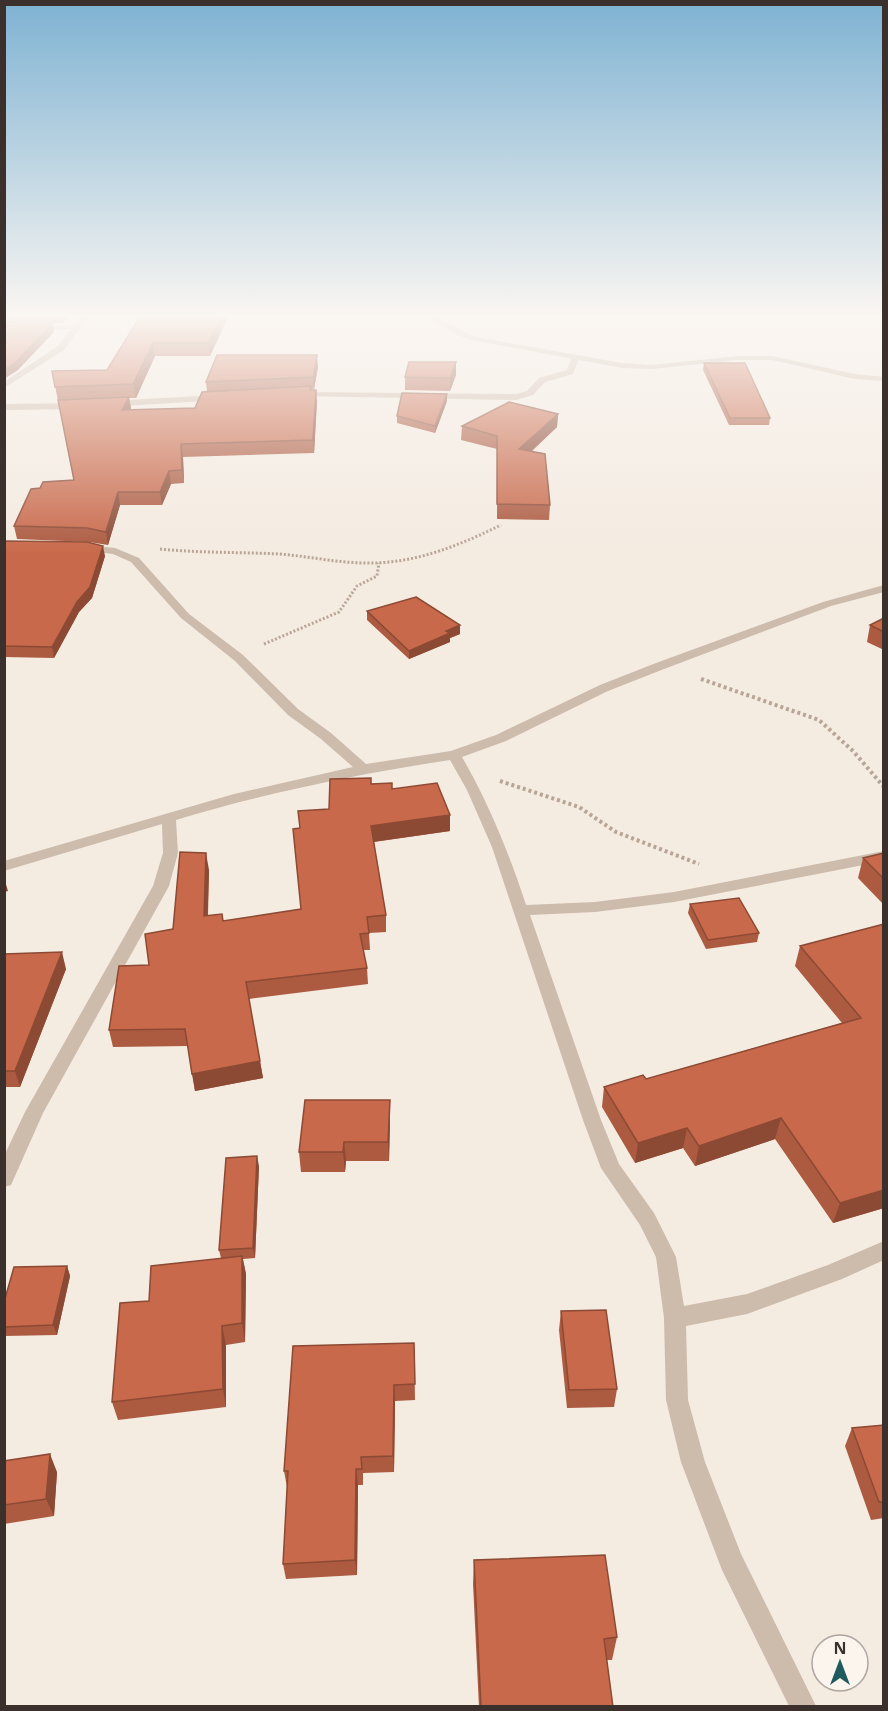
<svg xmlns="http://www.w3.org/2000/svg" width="888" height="1711" font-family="'Noto Sans',sans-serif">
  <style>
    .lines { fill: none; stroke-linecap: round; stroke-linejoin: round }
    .path-far1 { stroke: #b9a596; stroke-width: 3; stroke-dasharray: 2 2; stroke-linecap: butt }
    .path { stroke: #b9a596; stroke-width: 4; stroke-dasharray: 3 3; stroke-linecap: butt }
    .service { fill: #cdbbac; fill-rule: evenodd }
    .minor { fill: #cdbbac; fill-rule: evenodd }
    .wall { fill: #ac5a40 }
    .shaded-wall { fill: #8c4a34 }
    .building { fill: #c8694b; stroke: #8c4a34; stroke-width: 1.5 }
  </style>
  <rect width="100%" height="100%" fill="#f4ebe1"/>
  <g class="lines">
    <path class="path-far1" d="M160,549C200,553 239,552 279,554C308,556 337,563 366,563C414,564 458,546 501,525
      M264,644L339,612L357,586L377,576L379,563"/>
    <path class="path" d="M701,679L819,720L853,751L884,787
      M500,781L579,807L616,832L699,864"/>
    <path class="service" d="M422,315C442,314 457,331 476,337L622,363L652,365L738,356H772L855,374L884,377V381L855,379L772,360H738L652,369L622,368L471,340L457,335Z"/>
    <path class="minor" d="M81,315H89L64,350L4,388V382L58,346L71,329L4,331V327L74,325Z
      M572,357L579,359L573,374L545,382L533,395L516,400L298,396L294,394L298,392L516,394L527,391L539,378L567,370Z
      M217,395L220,396V400L109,407L105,404L109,401Z
      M4,404L79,403L83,406L79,409L4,410Z
      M85,545L115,548L139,558L189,614L243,655L298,709L331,733L366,764L451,751L496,735L600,685L656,663L823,602L884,585V592L831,606L664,669L608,691L506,741L462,757C489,804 509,853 526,905L595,902L674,892L884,851V861L674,902L595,912L530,915L601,1120L619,1164L654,1213L676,1257L684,1306L747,1294L828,1265L884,1241V1260L842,1279L747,1314L686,1326L688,1400L705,1462L741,1554L816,1706H789L722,1570L681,1462L666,1400L664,1318L656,1257L640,1225L601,1168L583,1120L492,847L467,790L450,760C357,774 266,793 176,820L178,853L169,886L43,1113L11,1185L4,1187V1156L25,1112L153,886L163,853L162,824L4,871V861L234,794L353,767L321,739L288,715L235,661L181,618L131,562L113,554L81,550V546Z"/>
  </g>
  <path class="wall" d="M4,315H69L62,323L4,325Z
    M141,315H229L210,356H155L136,398H129L131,408L130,410L195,408L207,392L206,382L318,367L314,389H311L317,401L314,453L183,457L184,483L171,484L162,505H120L108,545L89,542L17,539L14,526L40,488L74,480L52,371L107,370Z
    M456,362V375L450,391L405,390V377Z
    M704,363L770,418L769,425H729L703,370Z
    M447,401L435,433L397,423V416Z
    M558,414L557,427L531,452L550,505L549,520L497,519V449L461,440L462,426Z
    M4,541L105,556L92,598L79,612L54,658L4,657Z
    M367,611L460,634L450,638V642L409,659L367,620Z
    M884,618V650L867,642L870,625Z
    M371,784L392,789L450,815V831L374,842L386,915V932L369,933L370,950H363L367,968L368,984L249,999L263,1078L195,1091L188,1046L113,1047L109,1030L149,965L173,929L209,870L208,916L223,921L301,909L300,828Z
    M884,853V905L858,878L863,858Z
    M690,904L759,933L757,942L706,949L688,913Z
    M884,924V1208L833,1223L775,1139L695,1166L683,1148L635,1163L602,1107L604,1087L646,1079L842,1023L795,966L800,946Z
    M4,954L66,969L20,1087H4Z
    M390,1119L389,1161H346L345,1172H301L299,1152Z
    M259,1166L255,1258L243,1259L246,1274L245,1342L226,1345V1407L118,1420L112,1402L149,1301L221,1258L219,1250Z
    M67,1266L70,1276L57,1335L4,1336V1302Z
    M561,1311L617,1389L614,1407L567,1408L559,1330Z
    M414,1343L415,1400L395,1401L394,1472L363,1473V1485H358L357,1575L286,1579L283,1564L287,1487L284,1471Z
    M884,1425V1518L871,1520L845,1446L852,1428Z
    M4,1461L57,1472L54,1516L4,1524Z
    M474,1560L617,1637L612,1660H607L613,1707H479L473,1584Z"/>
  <path class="shaded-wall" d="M61,315H69L62,323L60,316Z
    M222,315H229L210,356L208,343Z
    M52,324L54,332L18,370L4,379V370Z
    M153,343L155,356L136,398L133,384Z
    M317,355L318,367L314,389L313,377Z
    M456,362V375L450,391V378Z
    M316,390L317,401L314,453L313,440Z
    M447,394V401L435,433V426Z
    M129,397L131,408L124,422L122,410Z
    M558,414L557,427L518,463L519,449Z
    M181,444L183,457L184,483L182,470Z
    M169,471L171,484L162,505L160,492Z
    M118,492L120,505L108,545L106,532Z
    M103,546L105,556L92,598L79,612L54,658L52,647Z
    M460,625V634L450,638V642L409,659V651L446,631Z
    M450,815V831L372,842L371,826Z
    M206,853L209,870L207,933L204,916Z
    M5,881L8,891L4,892V882Z
    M62,952L66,969L20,1087L15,1071Z
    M260,1061L263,1078L195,1091L192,1074Z
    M390,1100V1119L389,1161L388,1142Z
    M781,1118L775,1139L695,1166L699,1146Z
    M687,1128L683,1148L635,1163L638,1143Z
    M344,1142L346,1161L345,1172L343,1152Z
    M257,1156L259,1166L255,1258L253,1248Z
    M884,1190V1208L833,1223L840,1203Z
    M242,1256L246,1274L245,1342L242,1323Z
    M67,1266L70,1276L57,1335L53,1325Z
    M222,1326L226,1345V1407L223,1389Z
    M394,1385L395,1401L394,1472L393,1456Z
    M50,1454L57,1472L54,1516L46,1499Z
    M356,1469L358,1485L357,1575L355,1560Z"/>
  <path class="building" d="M4,315H61L4,318Z
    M141,315H222L208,343H153L133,384L55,387L52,371L107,370Z
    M52,324L16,362L4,370V326Z
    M217,355H317L313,377L206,382Z
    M409,362H456L450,378L405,377Z
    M704,363H745L770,418H730Z
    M311,386L310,390H316L313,440L181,444L182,470L169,471L160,492H118L106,532L87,528L14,526L31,489L40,488L43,482L74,480L58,400L129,397L122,410L195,408L202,392Z
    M402,393L447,394L435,426L397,416Z
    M509,402L558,414L519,449L545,454L550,505L497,504V436L462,426Z
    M4,541L87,542L103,546L90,587L77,602L52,647L4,646Z
    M416,597L460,625L446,631L450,633L409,651L367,611Z
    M884,618V632L870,625Z
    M371,778V784L392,783V789L437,783L450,815L371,826L386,915L367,917L369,933L360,934L367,968L246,982L260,1061L192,1074L185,1029L109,1030L119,966L149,965L145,934L173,929L180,852L206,853L204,916L222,914L223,921L301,909L293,829L300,828L298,811L329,809L330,779Z
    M884,853V879L863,858Z
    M739,898L759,933L708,940L690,904Z
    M884,924V1190L840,1203L781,1118L699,1146L687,1128L638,1143L604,1087L643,1075L646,1079L861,1018L800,946Z
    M62,952L15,1071H4V954Z
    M305,1100H390L388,1142H344L343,1152H299Z
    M257,1156L253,1248L219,1250L226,1158Z
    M242,1256V1323L222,1326L223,1389L112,1402L120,1303L149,1301L151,1266Z
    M67,1266L53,1325L4,1327V1302L14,1267Z
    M606,1310L617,1389L569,1390L561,1311Z
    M414,1343L415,1384L394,1385L393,1456L361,1457L362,1469H356L355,1560L283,1564L288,1471H284L293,1346Z
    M884,1425V1502H879L852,1428Z
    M50,1454L46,1499L4,1505V1461Z
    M605,1555L617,1637L604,1639L613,1707H481L474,1560Z"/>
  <linearGradient id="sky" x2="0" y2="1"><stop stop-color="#7eb2d2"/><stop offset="0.57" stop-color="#faf6f2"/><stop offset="1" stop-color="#faf6f2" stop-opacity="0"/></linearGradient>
  <rect width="888" height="554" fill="url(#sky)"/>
  <rect width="888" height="1711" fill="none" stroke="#3b302b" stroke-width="12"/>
  <g transform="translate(840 1663)"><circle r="28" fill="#fbf5ee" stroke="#aea6a0" stroke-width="1.5"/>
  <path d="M0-4.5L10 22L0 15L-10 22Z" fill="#1f5a5e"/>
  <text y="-9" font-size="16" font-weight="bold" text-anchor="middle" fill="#3b302b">N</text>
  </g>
</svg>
